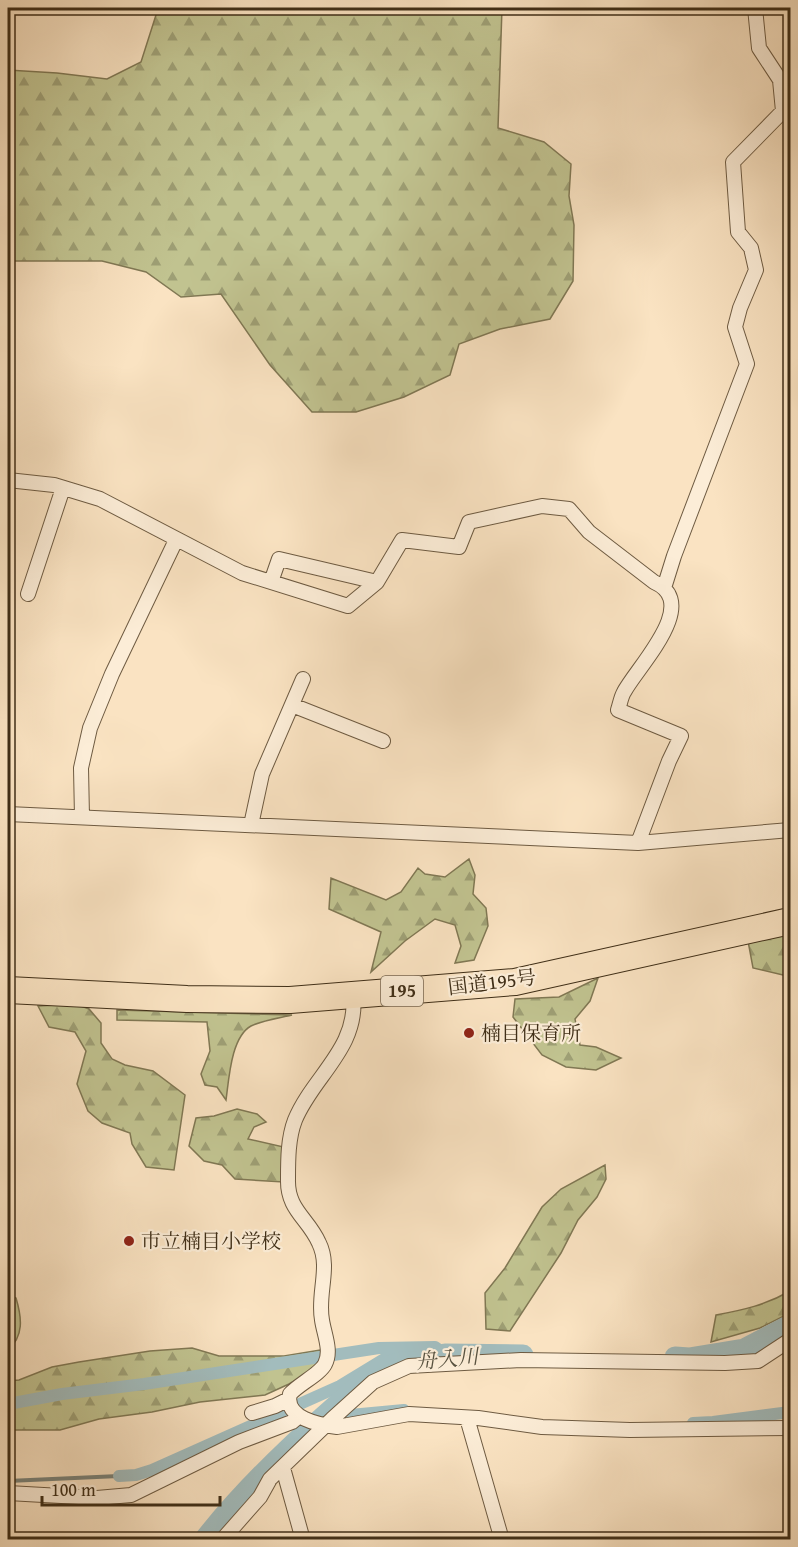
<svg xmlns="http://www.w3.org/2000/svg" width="798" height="1547" font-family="'Gentium Book Plus','Noto Serif JP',serif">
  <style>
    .forest { fill: url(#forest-firs); stroke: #807854; stroke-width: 1.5 }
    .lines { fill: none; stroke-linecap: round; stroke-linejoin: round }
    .stream { stroke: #7a837b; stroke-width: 4 }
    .canal { stroke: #a2bcbd; stroke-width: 12 }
    .river { stroke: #a2bcbd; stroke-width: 21 }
    .street-casing { stroke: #6e5b42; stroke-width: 16 }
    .highway-casing { stroke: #3f2e17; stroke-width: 28 }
    .street { stroke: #fcedd7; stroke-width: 14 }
    .highway { stroke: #fae3c2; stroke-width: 26 }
    .poi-dot { fill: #8f2418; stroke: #fcedd7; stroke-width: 2 }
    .labels { text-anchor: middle; stroke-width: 4.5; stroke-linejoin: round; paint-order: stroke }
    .shield { fill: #fcedd7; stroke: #786751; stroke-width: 1.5 }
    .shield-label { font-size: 18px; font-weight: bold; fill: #3f2e17 }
    .street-label { font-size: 20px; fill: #3f2e17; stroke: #fcedd7 }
    .poi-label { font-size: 20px; fill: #3f2e17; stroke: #fcedd7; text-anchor: start }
    .water-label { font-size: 21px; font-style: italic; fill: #585240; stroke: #fcedd7 }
  </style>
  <defs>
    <pattern id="forest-firs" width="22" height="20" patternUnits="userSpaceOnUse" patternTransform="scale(1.5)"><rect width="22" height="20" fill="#c1c390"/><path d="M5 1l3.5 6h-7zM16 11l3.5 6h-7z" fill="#9e9f75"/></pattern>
  </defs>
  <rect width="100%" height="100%" fill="#fae3c2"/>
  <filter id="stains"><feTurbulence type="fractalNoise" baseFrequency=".00333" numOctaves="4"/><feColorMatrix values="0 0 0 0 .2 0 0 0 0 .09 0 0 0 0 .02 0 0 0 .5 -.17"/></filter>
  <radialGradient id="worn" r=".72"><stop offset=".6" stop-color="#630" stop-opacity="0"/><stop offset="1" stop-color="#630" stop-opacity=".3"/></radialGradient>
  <path class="forest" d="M154,8H502L498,128L544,142L571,164L569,196L574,225L573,281L550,319L500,329L459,344L450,375L404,397L356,412H312L270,365L221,294L181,297L146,272L102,261H8V70L57,73L107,79L141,62L156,15Z
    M469,859L475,875L473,894L486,908L488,926L474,960L455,963L461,946L455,925L435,919L405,941L371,972L381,932L329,909L331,878L386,900L401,892L418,868L425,874L445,877Z
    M790,931V974L783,975L753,968L748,941Z
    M598,978L590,1001L575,1019L580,1045L596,1047L621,1058L596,1070L566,1067L542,1055L513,1017L515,999L559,997Z
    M76,1004L89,1009L101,1023V1043L112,1059L125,1065L153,1071L185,1095L174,1170L146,1167L132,1144L130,1133L102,1123L88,1111L77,1084L86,1051L75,1032L49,1027L38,1006Z
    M117,1010L292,1015C279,1018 263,1020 251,1026C231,1037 229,1079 226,1100L217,1087L205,1085L201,1074L210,1051L207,1022L117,1020Z
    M237,1109L257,1114L266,1122L254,1127L248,1139L288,1148L284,1182L235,1179L222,1165L204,1161L189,1146L196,1118L214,1116Z
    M605,1165L606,1179L597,1197L578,1220L561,1253L510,1331L486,1329L485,1293L505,1268L542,1207L561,1189Z
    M790,1291V1313L760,1328L711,1342L716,1315C743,1310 766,1305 790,1291Z
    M8,1294L16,1298C22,1318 24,1336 8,1350Z
    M192,1348L219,1356H284L321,1350L317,1368L289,1384L265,1395L200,1402L152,1412L99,1419L60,1430H8V1381L19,1380L52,1367L79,1362L150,1351Z"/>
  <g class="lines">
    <path class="stream" d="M8,1481L119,1476"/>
    <path class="canal" d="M8,1404L62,1394L144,1384L379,1348L435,1347L445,1354
      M329,1417L404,1410
      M693,1423L713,1422L790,1412
      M119,1476L136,1475L152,1470L340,1386L386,1358L429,1355"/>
    <path class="river" d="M675,1357L689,1358L744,1349L790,1325
      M204,1540C254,1476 317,1421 378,1369L402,1362L436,1361L445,1354L523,1355"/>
    <g class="street-casing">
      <path id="street" d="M8,480L54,485L100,499L242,573L348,606L377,582L402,540L459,547L469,522L542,506L569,509L589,532L654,582C702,603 637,667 624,692C621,697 620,704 618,710L681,736L669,761L638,843
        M271,582L279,559L377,582
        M664,588L674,556L747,364L735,327L740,308L756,270L751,248L738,232L733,162L783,111L780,80L759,48L755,8
        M28,594L63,488
        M292,705L383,741
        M8,814L638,843L790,830
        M82,817L81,768L90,728L112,674L176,540
        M251,825L262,774L303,679
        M353,995C359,1048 313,1076 295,1120C288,1138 288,1160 288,1179C287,1210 308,1218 319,1243C331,1267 317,1294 322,1320C324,1334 332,1351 325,1364C320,1374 299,1384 290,1394C283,1418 320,1425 337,1427L409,1414L478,1418L542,1427L630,1430L790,1428
        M252,1413L275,1406L289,1399
        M467,1418L502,1540
        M283,1468L303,1540
        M8,1493L97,1498L131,1495L239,1442L292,1422L298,1417
        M222,1540L260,1497L270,1479L332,1419L373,1382L409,1366L521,1360L725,1363L758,1361L790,1340"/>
    </g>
    <g class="highway-casing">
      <path id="highway" d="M8,990L187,999L290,1000L515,982L790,921"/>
    </g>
    <use href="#street" class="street"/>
    <use href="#highway" class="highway"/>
  </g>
  <g class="poi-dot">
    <circle cx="469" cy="1033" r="6"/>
    <circle cx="129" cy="1241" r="6"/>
  </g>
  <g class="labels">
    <rect class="shield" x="381" y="976" width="42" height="30" rx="4.5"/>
    <g class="shield-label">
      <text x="402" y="997">195</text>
    </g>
    <g class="street-label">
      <text transform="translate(492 982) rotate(-7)" y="7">国道195号</text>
    </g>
    <g class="poi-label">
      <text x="481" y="1040">楠目保育所</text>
      <text x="141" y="1248">市立楠目小学校</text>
    </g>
    <g class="water-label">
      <text transform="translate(447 1359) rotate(-5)" y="7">舟入川</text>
    </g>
  </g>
  <rect width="798" height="1547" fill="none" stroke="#fae3c2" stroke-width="30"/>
  <rect x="9" y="9" width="780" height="1529" fill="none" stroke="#3f2e17" stroke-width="3"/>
  <rect x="15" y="15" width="768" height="1517" fill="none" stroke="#3f2e17" stroke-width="1.5"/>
  <path d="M42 1496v9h178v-9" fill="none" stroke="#3f2e17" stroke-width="3"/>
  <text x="51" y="1496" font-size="18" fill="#3f2e17" stroke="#fcedd7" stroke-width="4.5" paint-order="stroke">100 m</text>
  <rect width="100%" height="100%" filter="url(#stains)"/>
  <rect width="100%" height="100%" fill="url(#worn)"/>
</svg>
